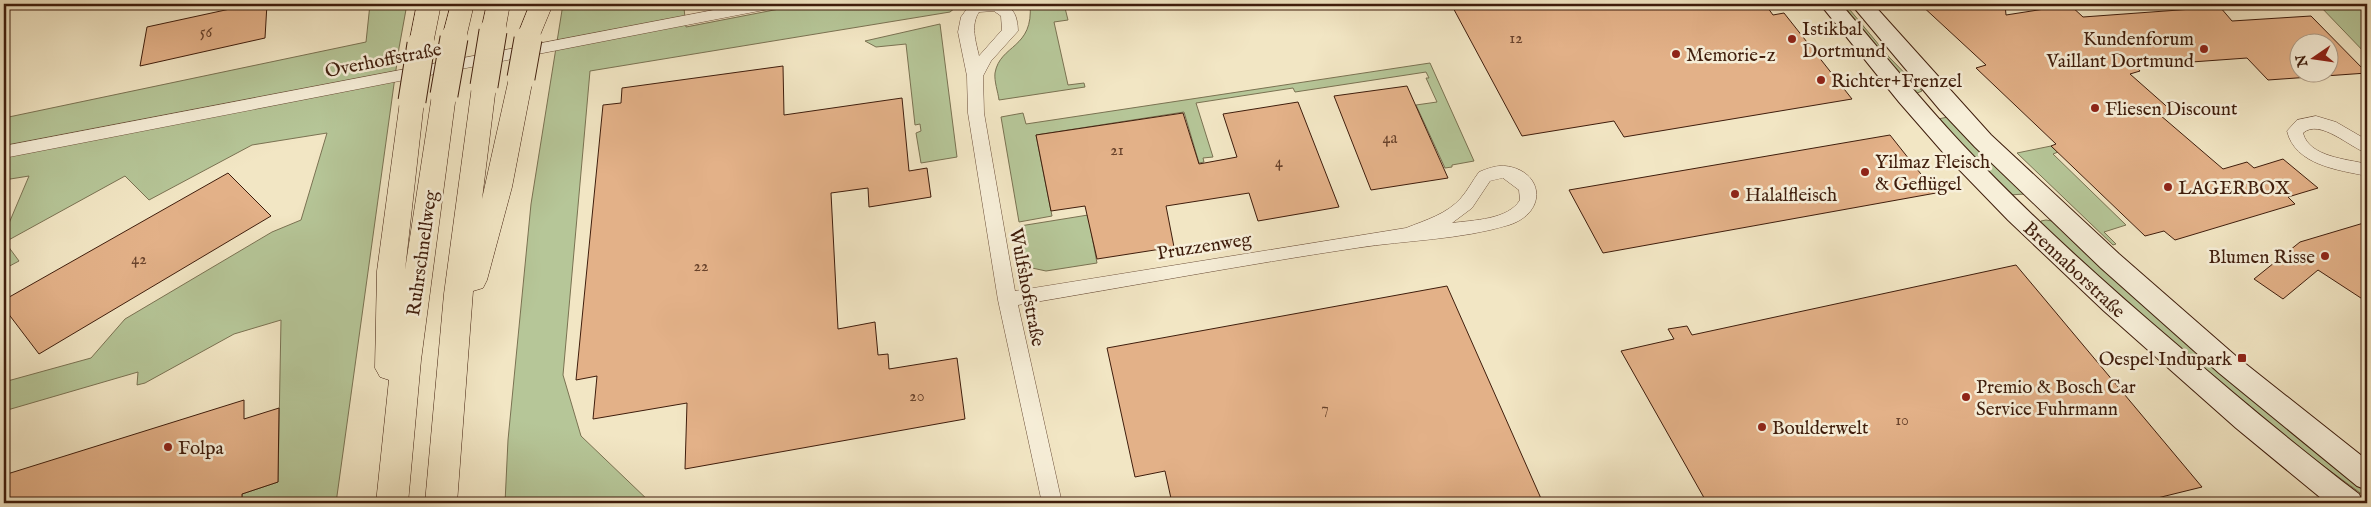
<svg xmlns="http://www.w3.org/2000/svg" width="2371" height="507" font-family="'IM FELL English',serif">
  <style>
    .green { fill: #b6c698; stroke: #7a7252 }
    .building { fill: #e3b188; stroke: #3f1d0c; fill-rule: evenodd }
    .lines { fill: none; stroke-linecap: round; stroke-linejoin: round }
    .minor-casing { stroke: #6c4f3a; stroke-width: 1 }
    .secondary-casing { stroke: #3f1d0c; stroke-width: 2 }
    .motorway-casing { stroke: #3f1d0c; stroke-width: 1 }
    .minor { fill: #f7efd9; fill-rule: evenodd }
    .secondary { fill: #f7efd9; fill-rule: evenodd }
    .motorway { fill: #f2e6c4; fill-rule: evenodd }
    .motorway-bridge-casing { stroke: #3f1d0c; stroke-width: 29; stroke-linecap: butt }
    .motorway-bridge { stroke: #f2e6c4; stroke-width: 27 }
    .poi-dot { fill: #8f2418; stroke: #f7efd9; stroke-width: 2 }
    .labels { text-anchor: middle; stroke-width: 5; stroke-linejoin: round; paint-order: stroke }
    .number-label { font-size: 16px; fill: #68422b }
    .poi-label { font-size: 19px; fill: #3f1d0c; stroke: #f7efd9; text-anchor: start }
    .street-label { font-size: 19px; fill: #3f1d0c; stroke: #f7efd9 }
  </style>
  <rect width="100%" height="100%" fill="#f2e6c4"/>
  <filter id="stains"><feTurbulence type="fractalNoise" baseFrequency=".004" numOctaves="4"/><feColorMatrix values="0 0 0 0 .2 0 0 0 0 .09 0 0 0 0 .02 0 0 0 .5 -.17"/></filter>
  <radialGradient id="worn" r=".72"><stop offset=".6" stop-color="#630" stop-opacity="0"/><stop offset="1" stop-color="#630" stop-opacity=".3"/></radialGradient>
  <path class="green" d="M370,4H407L399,48L336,503H242V494L278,482L281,320L234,334L145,383L137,385L138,372L4,411V382L91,358L125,319L272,232L301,220L327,133L252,145L149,200L125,176L5,242L19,261L4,269V235L29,176L4,180V118L366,42Z
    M563,4H709L684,8L686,27L805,4H960L950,12L590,71L563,375L581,436L651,503H505L508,440L531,204Z
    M1030,4H1064L1068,20L1054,22L1068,85L1084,83L1085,87L999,100C998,92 994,81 995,73C1000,44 1034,49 1030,4Z
    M1839,4H1845L1889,57L1922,91L1915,94Z
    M2318,4H2367V55Z
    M940,24L957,157L921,163L916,133L921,131L920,124L915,125L906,44L876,47L865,41Z
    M1430,63L1474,161L1452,165V167L1445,168L1416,105L1437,102L1426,78H1429L1426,72L1295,92L1293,88L1196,103L1213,157L1203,158L1204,162L1199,163L1184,112L1036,135L1052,216L1019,222L1001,117L1023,113L1026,124Z
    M1948,117L2025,194L2009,195L1938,119Z
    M2051,146L2058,152L2053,154L2126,225L2104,232L2116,244L2113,245L2017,153Z
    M1088,215L1097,263L1046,271L1032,268L1025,255L1020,226Z
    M2046,220L2052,221L2198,351L2367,489V498L2238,403L2040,224L2041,221Z"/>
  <path class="building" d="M253,4H267L265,38L140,66L147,27Z
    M1451,4H1765L1773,15L1784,13L1852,99L1624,137L1614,121L1522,136Z
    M1920,4H2005L2006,15L2070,5L2083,17L2220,7L2232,21L2311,16L2367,73L2268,80L2247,58L2136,66L2140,71L2130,74L2173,112L2160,115L2223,169L2247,162L2254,168L2283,159L2318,188L2288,197L2295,204L2175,240L2164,231L2145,236L2051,146L2056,144L1976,68L1986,65ZM2298,42H2328V72H2298Z
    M783,66L784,115L902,98L909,171L927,168L931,197L869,207L868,188L831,193L838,329L875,322L878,355L888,354L889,369L957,358L965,419L685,469L687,403L593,419L597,376L576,380L603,105L621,103L622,88Z
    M1407,86L1448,178L1371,190L1334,96Z
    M1298,102L1339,207L1258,221L1249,193L1166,206L1174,247L1097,259L1085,206L1051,211L1036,135L1183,113L1199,164L1237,157L1223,114Z
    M1890,135L1936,193L1603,253L1569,190Z
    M228,173L271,216L39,354L4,308V300Z
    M2367,222V302L2318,270L2283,299L2254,279L2300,242Z
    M2016,265L2202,487L2137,503H1707L1621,351L1674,339L1668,329L1687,326L1692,335Z
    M1447,286L1543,503H1172L1165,471L1135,477L1107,348Z
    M244,400V419L279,408L278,482L242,494V503H4V475Z"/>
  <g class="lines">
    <g class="minor-casing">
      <path id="minor" d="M745,4H776L774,7L769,9L4,158V146Z
        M975,4C1001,4 1017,0 1018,31L991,61L983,76L984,113L1015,291L1406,228C1426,220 1447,214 1461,198C1468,190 1473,180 1479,172C1486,169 1497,165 1505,166C1543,170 1549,212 1509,225C1460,240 1407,240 1356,248C1243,265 1131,286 1018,305L1062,503H1042L998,300L968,113L967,76L958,32L961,17L969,6ZM979,12L994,11L1001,16L1002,30L979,56C976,42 970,25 979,12ZM1503,178L1519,190L1520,200C1508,220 1473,220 1452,223L1472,208L1490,181Z
        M2316,116L2336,122L2367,140V153C2350,148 2320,118 2303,133C2309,157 2347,159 2367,164V176C2338,170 2295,165 2287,131L2297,120Z"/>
    </g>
    <g class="secondary-casing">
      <path id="secondary" d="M1820,4H1841C1881,51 1920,99 1962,144C2029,215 2101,280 2175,343C2235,395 2296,446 2359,494L2363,503H2327L2236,428L2104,311L2008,220L1947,157L1899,102Z
        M1851,4H1873L1991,135L2119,254L2237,357L2367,460V490L2357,486L2219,373L2101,268L1975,147L1940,110Z"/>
    </g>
    <g class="motorway-casing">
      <path id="motorway" d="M417,4H441L433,44L429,50L421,52L413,50L409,44Z
        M451,4H474L466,38L462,44L454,46L446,44L442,38Z
        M487,4H510L505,31L501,37L493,39L485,37L481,31Z
        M530,4H553L536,45L528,47L520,45L516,39Z
        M521,70L530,72L533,78L512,187L487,280L483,288L473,291L457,503H425L444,294L472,86L475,80L484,77L493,80L496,86L482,199L509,78L512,72Z
        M444,86L453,89L456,95L421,360L408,503H376L389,380L380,377L375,368L377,271L400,101L403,95L412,92L421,95L424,101L405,270L432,95L435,89Z"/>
    </g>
    <use href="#minor" class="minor"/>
    <use href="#secondary" class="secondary"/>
    <use href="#motorway" class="motorway"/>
    <g class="motorway-bridge-casing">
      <path id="motorway-bridge" d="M521,78L528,39
        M484,86L493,31
        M444,95L454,38
        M412,101L421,44"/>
    </g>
    <use href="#motorway-bridge" class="motorway-bridge"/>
  </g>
  <g class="poi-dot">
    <circle cx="1792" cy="39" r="5"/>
    <circle cx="2204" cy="49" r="5"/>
    <circle cx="1676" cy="54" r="5"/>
    <circle cx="1821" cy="80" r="5"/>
    <circle cx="2095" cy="108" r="5"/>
    <circle cx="1865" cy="172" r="5"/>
    <circle cx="2168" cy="187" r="5"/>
    <circle cx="1735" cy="194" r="5"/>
    <circle cx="2325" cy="256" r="5"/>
    <rect x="2237" y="353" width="10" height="10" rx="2.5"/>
    <circle cx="1966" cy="397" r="5"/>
    <circle cx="1762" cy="427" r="5"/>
    <circle cx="168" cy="447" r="5"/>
  </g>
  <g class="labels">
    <g class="number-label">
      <text x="206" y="37">56</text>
      <text x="1516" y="43">12</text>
      <text x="1390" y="143">4a</text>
      <text x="1117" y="155">21</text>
      <text x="1279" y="167">4</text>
      <text x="139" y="264">42</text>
      <text x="701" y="271">22</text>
      <text x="917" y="401">20</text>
      <text x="1325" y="413">7</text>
      <text x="1902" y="425">10</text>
    </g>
    <g class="poi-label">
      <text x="1802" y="35">Istikbal<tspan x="1802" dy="22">Dortmund</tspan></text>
      <text x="2194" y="45" text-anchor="end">Kundenforum<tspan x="2194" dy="22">Vaillant Dortmund</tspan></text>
      <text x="1686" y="61">Memorie-z</text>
      <text x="1831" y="87">Richter+Frenzel</text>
      <text x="2105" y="115">Fliesen Discount</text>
      <text x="1875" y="168">Yilmaz Fleisch<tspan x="1875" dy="22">&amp; Geflügel</tspan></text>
      <text x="2178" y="194">LAGERBOX</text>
      <text x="1745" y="201">Halalfleisch</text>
      <text x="2315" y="263" text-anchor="end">Blumen Risse</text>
      <text x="2232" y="365" text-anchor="end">Oespel Indupark</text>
      <text x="1976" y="393">Premio &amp; Bosch Car<tspan x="1976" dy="22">Service Fuhrmann</tspan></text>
      <text x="1772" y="434">Boulderwelt</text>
      <text x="178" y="454">Folpa</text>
    </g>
    <g class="street-label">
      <text transform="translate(383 59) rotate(-11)" y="7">Overhoffstraße</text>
      <text transform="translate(1204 245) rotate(-9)" y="7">Pruzzenweg</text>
      <text transform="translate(421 253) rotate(-82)" y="7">Ruhrschnellweg</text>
      <text transform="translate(2075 269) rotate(43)" y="7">Brennaborstraße</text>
      <text transform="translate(1028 287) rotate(79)" y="7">Wulfshofstraße</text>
    </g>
  </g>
  <rect width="2371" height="507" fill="none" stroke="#f2e6c4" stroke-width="20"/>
  <rect x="5" y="5" width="2361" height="497" fill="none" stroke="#3f1d0c" stroke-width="2.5"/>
  <rect x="10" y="10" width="2351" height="487" fill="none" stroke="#3f1d0c"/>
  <g transform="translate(2314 58) rotate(257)"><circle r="24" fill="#f7efd9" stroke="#ad9b87"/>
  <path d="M0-4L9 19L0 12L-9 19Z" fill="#8f2418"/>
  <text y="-8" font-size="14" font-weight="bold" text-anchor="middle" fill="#3f1d0c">N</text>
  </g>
  <rect width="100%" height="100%" filter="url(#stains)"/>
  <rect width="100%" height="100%" fill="url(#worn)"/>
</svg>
